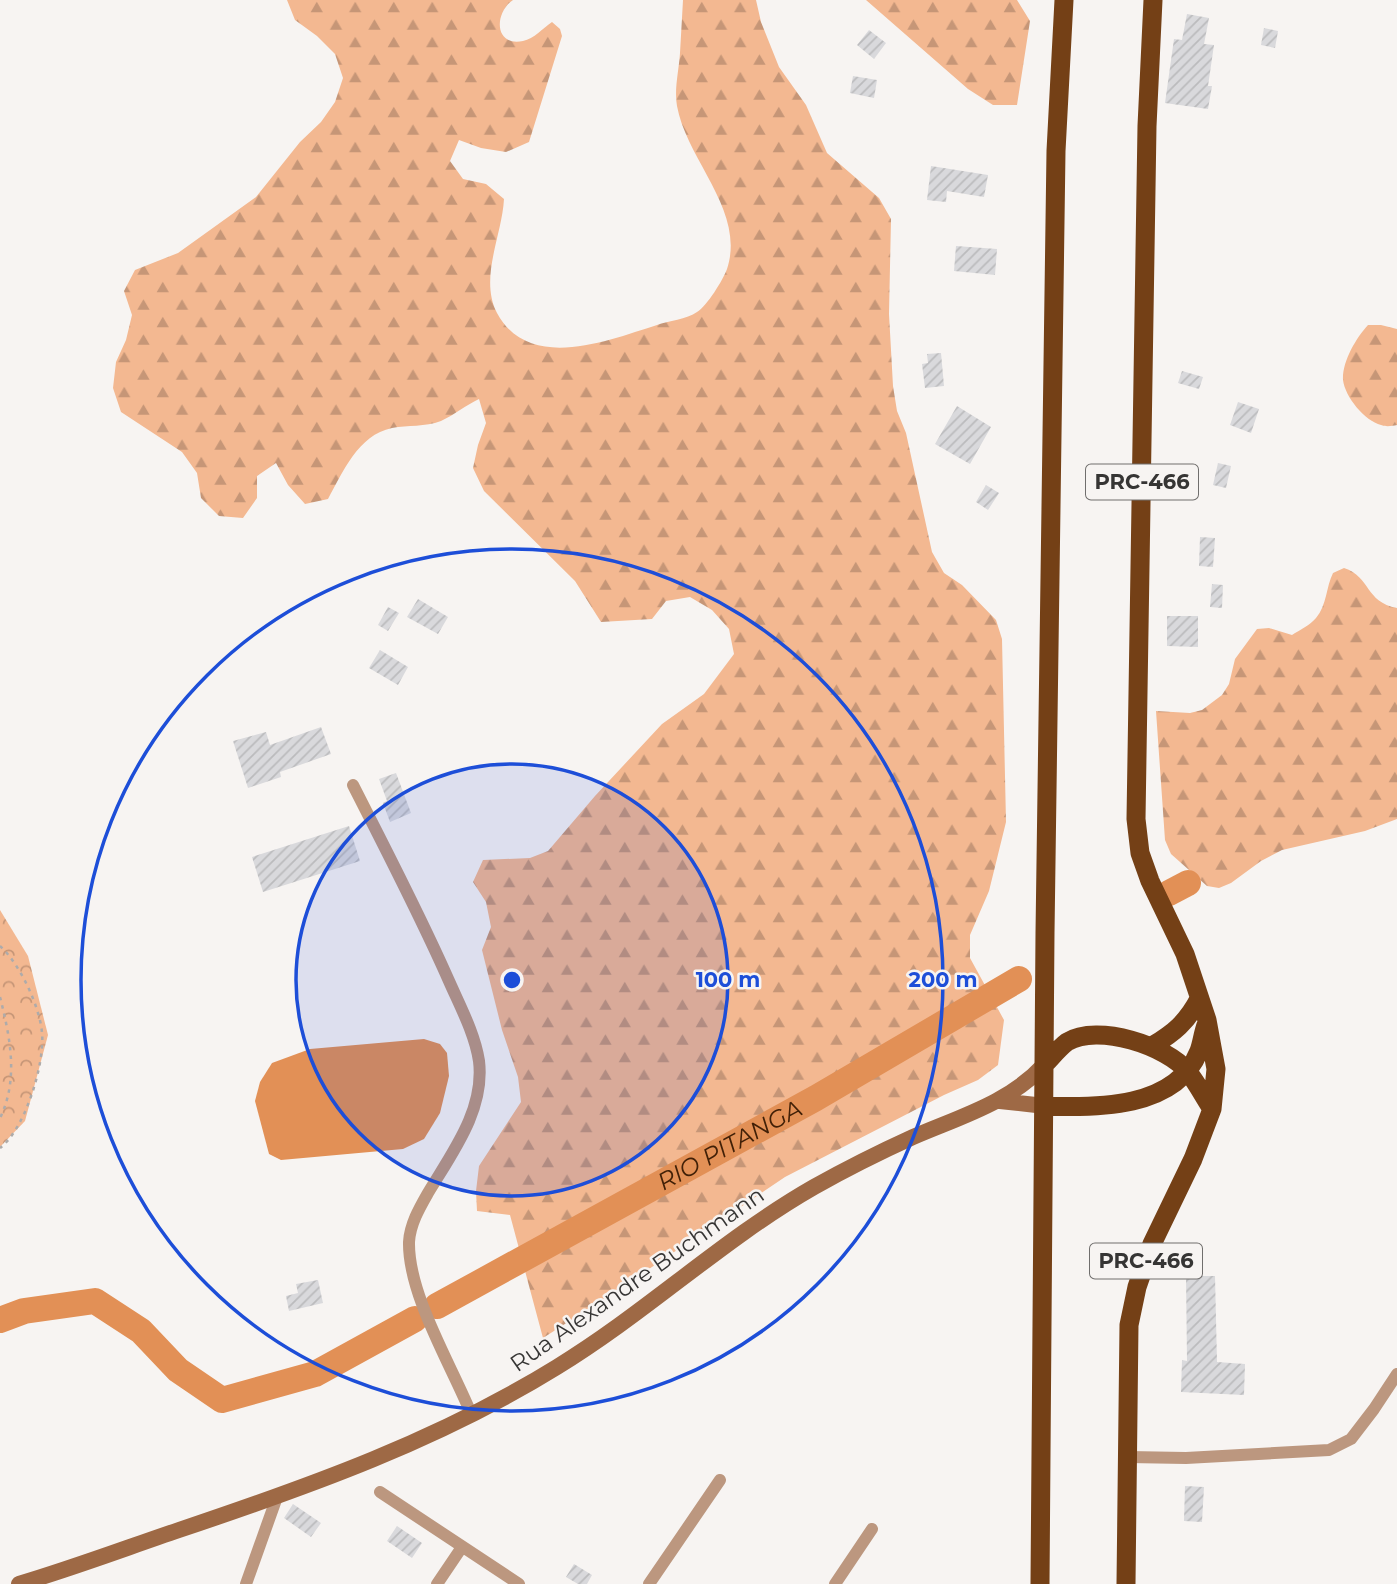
<svg xmlns="http://www.w3.org/2000/svg" width="1397" height="1584" font-family="Montserrat,sans-serif">
  <style>
    .forest { fill: url(#forest-firs) }
    .park { fill: url(#park-crowns) }
    .water { fill: #e29056 }
    .lines { fill: none; stroke-linecap: round; stroke-linejoin: round }
    .river { stroke: #e29056; stroke-width: 26 }
    .building { fill: url(#building-hatch) }
    .path { stroke: #aeabaa; stroke-width: 2.5; stroke-dasharray: 3.5 5; stroke-linecap: butt }
    .minor { stroke: #bc977f; stroke-width: 12 }
    .secondary { stroke: #9e6945; stroke-width: 16 }
    .trunk { stroke: #744016; stroke-width: 19 }
    .ring { fill: none; stroke: #1d4ed8; stroke-width: 3.5 }
    .labels { text-anchor: middle; stroke-width: 5; stroke-linejoin: round; paint-order: stroke }
    .shield { fill: #f7f4f2; stroke: #706e6d; stroke-width: 2 }
    .shield-label { font-size: 21px; font-weight: bold; fill: #363534 }
    .street-label { font-size: 23px; fill: #363534; stroke: #f7f4f2 }
    .water-label { font-size: 24px; font-style: italic; fill: #412007; stroke: #f7f4f2 }
    .centre { fill: #1d4ed8; stroke: #f7f4f2; stroke-width: 3.5 }
    .ring-label { font-size: 21px; text-anchor: middle; font-weight: bold; fill: #1d4ed8; stroke: #f7f4f2; stroke-width: 5; stroke-linejoin: round; paint-order: stroke }
  </style>
  <defs>
    <pattern id="forest-firs" width="22" height="20" patternUnits="userSpaceOnUse" patternTransform="scale(1.75)"><rect width="22" height="20" fill="#f3b891"/><path d="M5 1l3.5 6h-7zM16 11l3.5 6h-7z" fill="#c69677"/></pattern>
    <pattern id="park-crowns" width="20" height="18" patternUnits="userSpaceOnUse" patternTransform="scale(1.75)"><rect width="20" height="18" fill="#f3b891"/><path d="M2 6a3 3 0 1 1 6 0M12 15a3 3 0 1 1 6 0" fill="none" stroke="#c69677"/></pattern>
    <pattern id="building-hatch" width="6" height="6" patternUnits="userSpaceOnUse" patternTransform="scale(1.75)"><rect width="6" height="6" fill="#d9d9dc"/><path d="M-1 1l2-2M0 6l6-6M5 7l2-2" fill="none" stroke="#bbbbbd"/></pattern>
  </defs>
  <rect width="100%" height="100%" fill="#f7f4f2"/>
  <path class="forest" d="M287,0H513C494,13 494,47 523,41C534,39 543,28 552,22L560,29L562,36L529,142L506,152L481,148L459,140L450,161L463,179L486,184L504,199C502,236 479,278 497,313C529,373 609,340 657,325C668,321 687,319 697,312C707,306 723,280 727,269C746,211 687,161 677,106C674,89 679,70 680,53C681,35 682,18 683,0H756L761,22L779,67L806,105L827,153L879,198L891,219L889,314L893,386L897,411L906,433L932,552L944,573L962,585L996,620L1002,639L1006,822L989,891L970,935V958L1004,1020L998,1065L978,1080L944,1095L785,1177L615,1292L543,1338L510,1215L477,1211L476,1191L479,1166L521,1102L518,1077L502,1030L482,950L491,927L486,902L473,882L483,860L530,858L548,851L595,796L662,724L704,694L734,654L729,629L712,610L690,597L666,601L652,619L601,622L575,581L484,491L473,468L478,445L486,423L479,399C466,405 454,415 441,421C425,427 408,425 392,428C358,435 343,472 328,499L305,504L288,485L276,463L257,476V498L243,518L219,516L201,498L197,473L182,452L121,412L113,388L116,362L126,340L132,315L124,291L135,270L178,253L256,197L300,142L321,122L335,102L343,78L335,54L317,36L295,20Z
    M866,0H1017L1030,21L1017,105H993L968,89Z
    M1368,325H1381L1397,329V425C1392,426 1386,427 1381,425C1365,421 1345,397 1343,380C1342,362 1356,338 1368,325Z
    M1344,568C1371,577 1365,602 1397,608V819L1365,831L1282,850L1261,861L1231,883L1219,888L1207,886L1171,854L1165,840L1156,711L1190,713L1202,710L1222,695L1229,684L1235,659L1257,629L1269,628L1292,635C1300,630 1310,625 1316,618C1327,605 1326,587 1333,573Z"/>
  <path class="park" d="M0,910L28,956L48,1035L25,1121L0,1147Z"/>
  <path class="water" d="M424,1039L440,1044L447,1053L449,1076L440,1113L424,1139L403,1149L281,1160L269,1154L255,1101L260,1082L272,1063L310,1049Z"/>
  <g class="lines">
    <g class="river">
      <path d="M1169,893L1188,883"/>
      <path id="s1" d="M437,1306L816,1098L1019,979"/>
      <path d="M0,1320L24,1311L95,1301L141,1331L178,1370L222,1400L315,1374L415,1319"/>
    </g>
  </g>
  <path class="building" d="M1187,14L1209,18L1204,44L1214,45L1208,86H1212L1208,109L1165,103L1174,39L1182,40Z
    M1264,28L1278,31L1275,48L1261,45Z
    M869,30L886,43L874,59L857,45Z
    M853,76L877,80L874,98L850,93Z
    M931,166L988,175L984,197L947,191L946,202L927,200Z
    M956,246L997,249L995,275L954,271Z
    M941,353L944,386L925,388L922,364L928,363L927,354Z
    M1182,371L1203,377L1199,389L1178,383Z
    M1238,402L1259,409L1251,433L1230,425Z
    M957,406L991,427L970,464L935,444Z
    M1218,463L1231,466L1226,488L1213,485Z
    M986,485L999,493L988,510L976,502Z
    M1200,537L1215,538L1213,567L1199,566Z
    M1212,584L1223,585L1222,608L1210,607Z
    M418,599L448,617L438,634L407,617Z
    M388,607L399,613L388,631L378,625Z
    M1167,616H1198V647L1167,646Z
    M380,650L408,667L398,685L369,668Z
    M321,727L331,754L280,772L281,777L248,788L233,741L266,732L270,745Z
    M396,773L411,813L390,822L383,803L387,801L379,779Z
    M349,826L360,861L263,892L252,857Z
    M1186,1276H1215L1217,1362L1245,1364L1244,1395L1181,1392L1182,1360L1187,1361Z
    M318,1280L323,1303L289,1311L286,1296L298,1293L296,1284Z
    M1185,1486L1204,1487L1202,1522L1184,1521Z
    M293,1504L321,1523L311,1537L284,1518Z
    M397,1526L422,1543L412,1558L387,1541Z
    M574,1564L592,1575L587,1584H578L566,1577Z"/>
  <g class="lines">
    <path class="path" d="M0,946C20,964 40,1007 42,1033C45,1064 25,1129 0,1148
      M0,997C10,1037 19,1079 0,1118"/>
    <path class="minor" d="M353,785C386,850 420,915 449,981C460,1006 475,1034 479,1061C485,1110 452,1153 428,1193C420,1207 410,1224 409,1242C408,1295 452,1366 472,1416
      M1128,1457L1186,1458L1329,1450L1351,1439L1374,1409L1397,1374
      M380,1492L519,1584
      M246,1584L277,1497
      M437,1584L462,1547
      M649,1584L720,1480
      M835,1584L872,1529"/>
    <path class="secondary" d="M1000,1101L1045,1106
      M19,1584C73,1568 126,1548 179,1530C310,1486 439,1440 557,1367C647,1312 723,1239 814,1187C846,1169 880,1152 913,1137C959,1117 1009,1103 1044,1065"/>
    <path class="trunk" d="M1152,1046C1174,1033 1187,1022 1199,999
      M1044,1065C1051,1058 1059,1048 1067,1042C1098,1023 1167,1046 1188,1072C1197,1083 1204,1097 1212,1109
      M1045,1106C1096,1108 1176,1109 1199,1051C1202,1043 1203,1033 1206,1025
      M1040,1584L1045,933L1056,151L1064,0
      M1126,1584L1129,1325L1137,1287L1152,1244L1193,1159L1212,1109L1216,1069L1207,1020L1185,954L1150,881L1140,853L1136,819L1147,126L1153,0"/>
  </g>
  <circle cx="512" cy="980" r="216" fill="#1d4ed8" fill-opacity=".12"/>
  <g class="ring">
    <circle cx="512" cy="980" r="216"/>
    <circle cx="512" cy="980" r="431"/>
  </g>
  <g class="labels">
    <g class="shield">
      <rect x="1086" y="464.5" width="112" height="35" rx="5"/>
      <rect x="1090" y="1243.5" width="112" height="35" rx="5"/>
    </g>
    <g class="shield-label">
      <text x="1142" y="489">PRC-466</text>
      <text x="1146" y="1268">PRC-466</text>
    </g>
    <g class="street-label">
      <text transform="translate(637 1279) rotate(-35)" y="8">Rua Alexandre Buchmann</text>
    </g>
    <g class="water-label">
      <text dy="8" stroke="none"><textPath href="#s1" startOffset="334">RIO PITANGA</textPath></text>
    </g>
  </g>
  <circle cx="512" cy="980" r="10" class="centre"/>
  <g class="ring-label">
    <text x="728" y="987">100 m</text>
    <text x="943" y="987">200 m</text>
  </g>
</svg>
